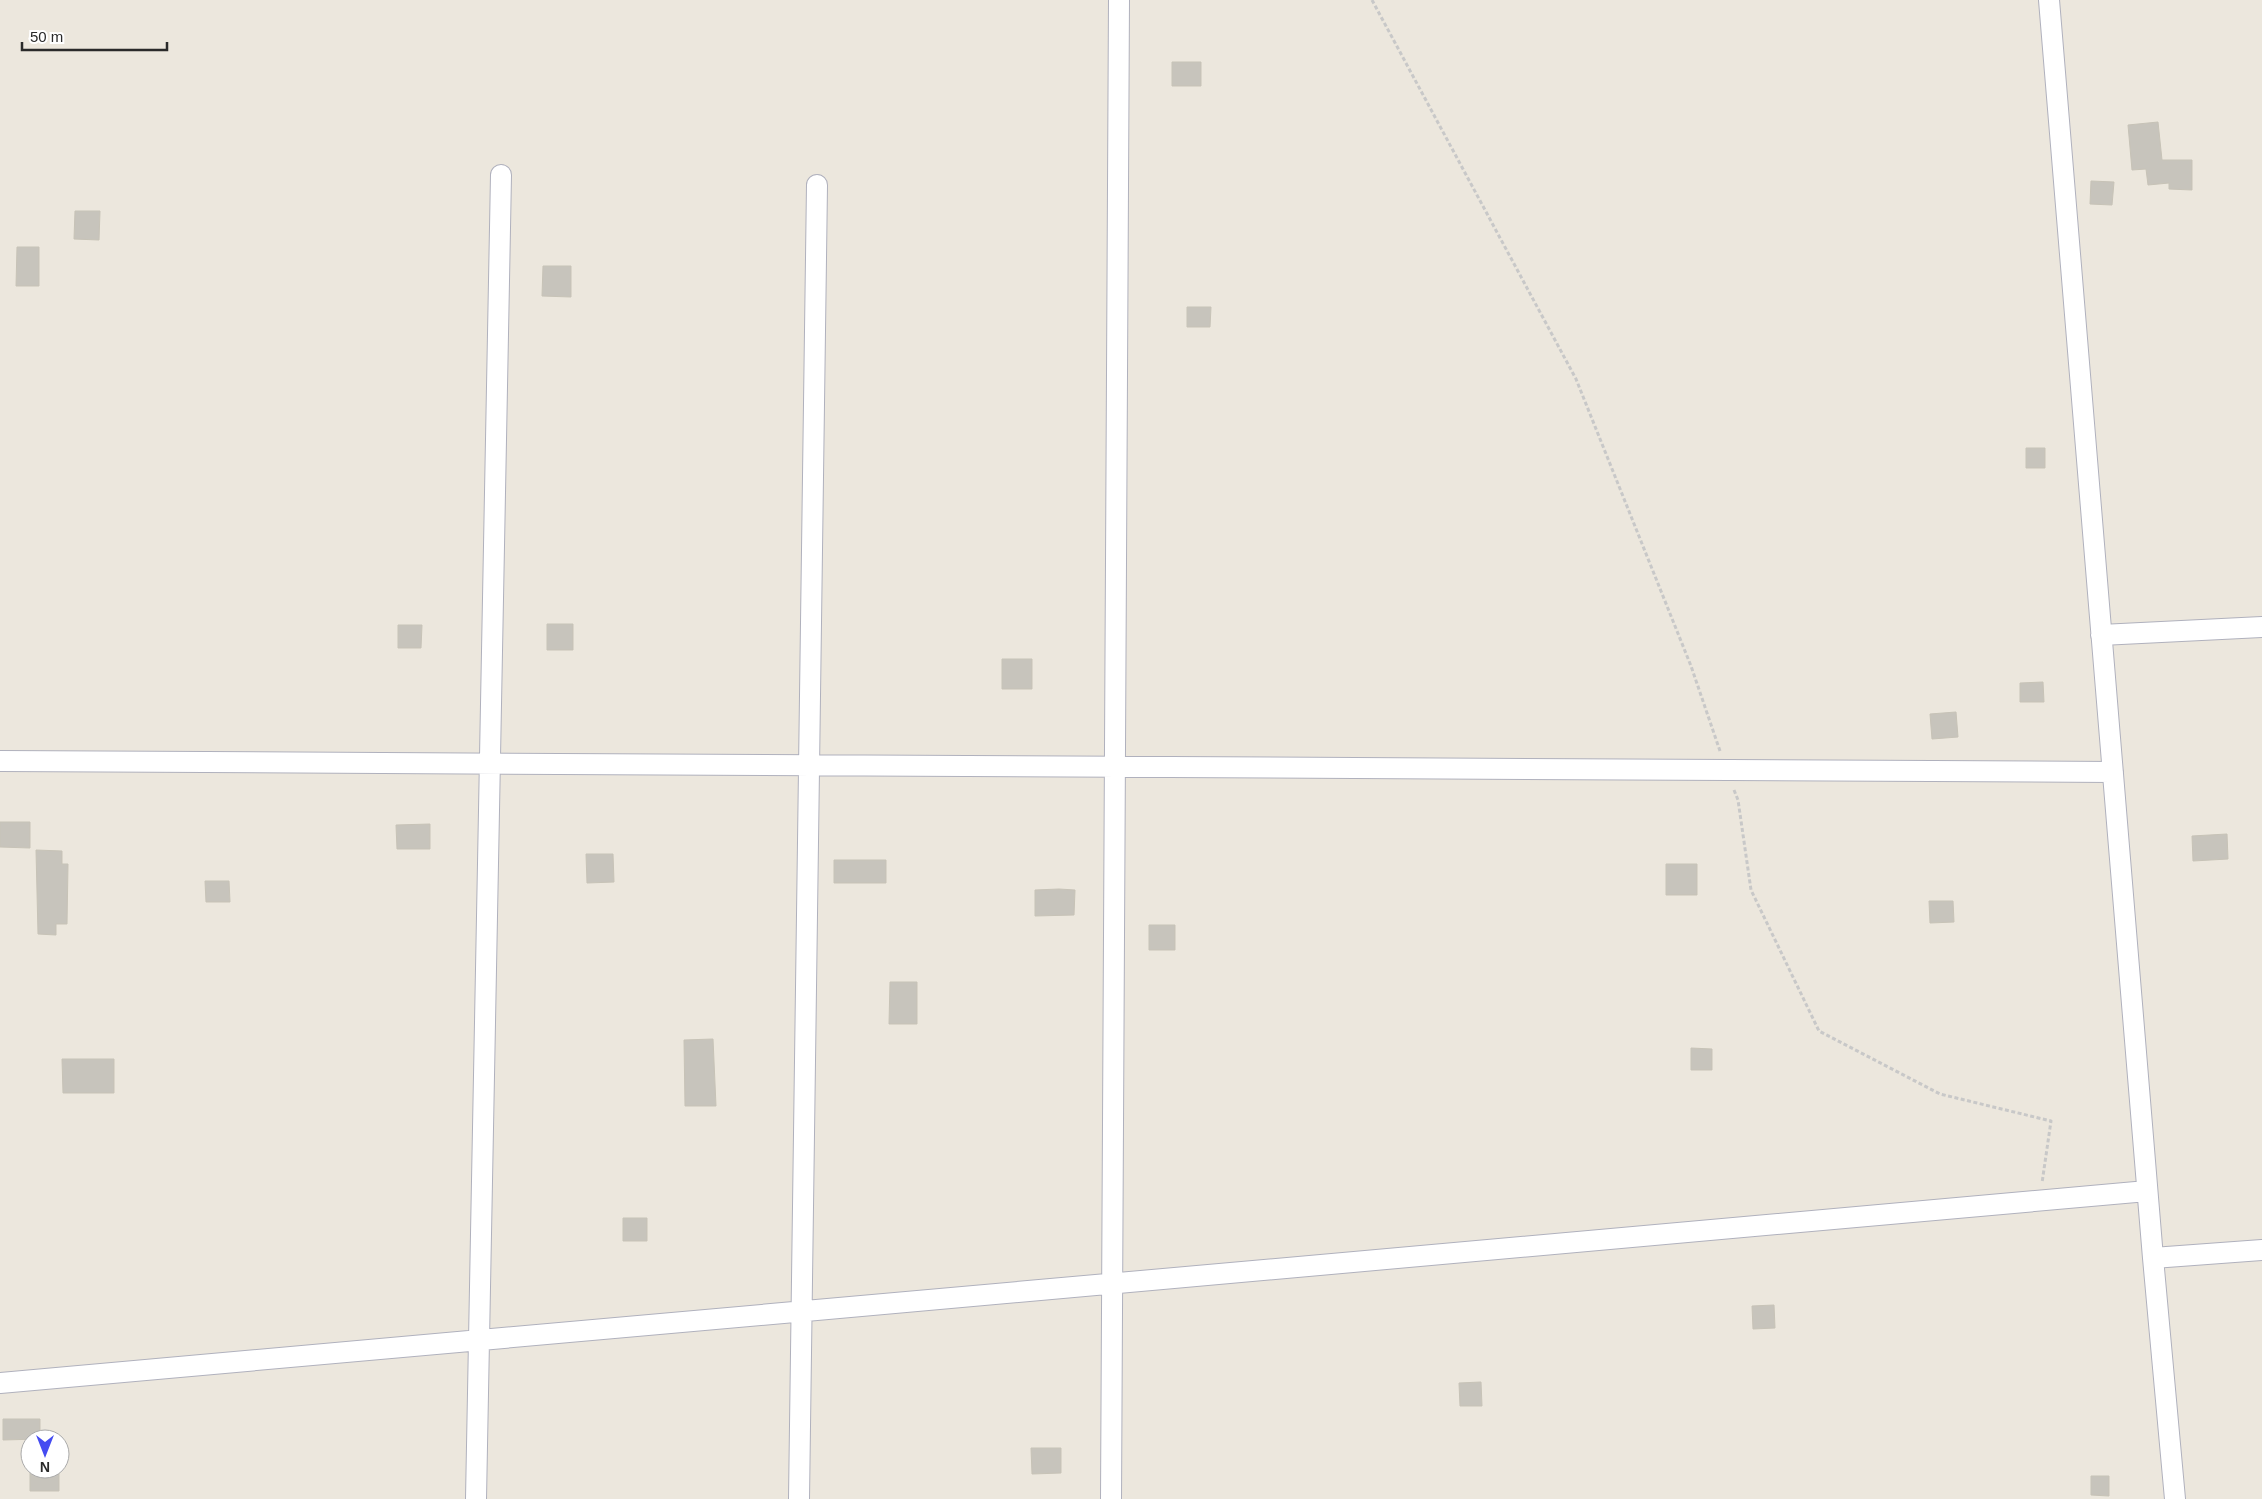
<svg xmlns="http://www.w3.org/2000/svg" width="2262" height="1499" font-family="Helvetica,sans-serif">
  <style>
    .building { fill: #c7c4bc; stroke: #c7c3b7 }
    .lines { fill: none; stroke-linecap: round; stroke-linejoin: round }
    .minor-casing { stroke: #b0b1bd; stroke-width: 22 }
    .path { stroke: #c8c8c8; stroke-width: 3; stroke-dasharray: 4 2.5; stroke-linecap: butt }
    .minor { stroke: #fff; stroke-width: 20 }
  </style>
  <rect width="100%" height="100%" fill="#ece7dd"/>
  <path class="building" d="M1172,62H1201V86H1172Z
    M2158,122L2162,160H2192V190L2169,189V183L2148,185L2146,169L2132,170L2128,125Z
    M2091,181L2114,182L2112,205L2090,204Z
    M75,211H100L99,240L74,239Z
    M17,247H39V286H16Z
    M543,266H571V297L542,296Z
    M1187,307H1211L1210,327H1187Z
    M2026,448H2045V468H2026Z
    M547,624H573V650H547Z
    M398,625H422L421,648H398Z
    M1002,659H1032V689H1002Z
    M2043,682L2044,702H2020V683Z
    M1956,712L1958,737L1932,739L1930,714Z
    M0,822H30V848L0,847Z
    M430,824V849H397L396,825Z
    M2227,834L2228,859L2193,861L2192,836Z
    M36,850L62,851V864H68L67,924H56V935L38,934Z
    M586,854H613L614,882L587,883Z
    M834,860H886V883H834Z
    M1666,864H1697V895H1666Z
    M205,881H229L230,902H206Z
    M1059,889L1075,890L1074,915L1035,916V890Z
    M1929,901H1953L1954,922L1930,923Z
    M1149,925H1175V950H1149Z
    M890,982H917V1024H889Z
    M713,1039L716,1106H685L684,1040Z
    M1691,1048L1712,1049V1070H1691Z
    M62,1059H114V1093H63Z
    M623,1218H647V1241H623Z
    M1774,1305L1775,1328L1753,1329L1752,1306Z
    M1481,1382L1482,1406H1460L1459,1383Z
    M3,1419H40V1439L3,1440Z
    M1031,1448H1061V1473L1032,1474Z
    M30,1469H59V1491H30Z
    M2091,1476H2109V1496L2091,1495Z"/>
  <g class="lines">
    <g class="minor-casing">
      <path id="minor" d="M2049,0L2153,1258L2175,1499
        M2101,635L2262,627
        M0,761L2113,772
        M2153,1258L2262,1250
        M0,1383L2147,1191
        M476,1499L501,175
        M799,1499L817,185
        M1111,1499L1119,0"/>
    </g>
    <path class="path" d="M1372,0L1576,379L1691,666L1720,751
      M1734,790L1738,800L1751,890L1819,1031L1940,1094L2051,1121L2042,1183"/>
    <use href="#minor" class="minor"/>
  </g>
  <g transform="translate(45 1454) rotate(180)"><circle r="24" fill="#ffffff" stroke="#aaaaaa"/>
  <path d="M0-4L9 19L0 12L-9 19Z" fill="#454cf1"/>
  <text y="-8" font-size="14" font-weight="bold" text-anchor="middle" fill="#2a2a2a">N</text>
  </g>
  <path d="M22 42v8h145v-8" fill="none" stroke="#2a2a2a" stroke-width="2.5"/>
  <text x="30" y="42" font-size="15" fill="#2a2a2a" stroke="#ffffff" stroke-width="4" paint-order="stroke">50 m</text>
</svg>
